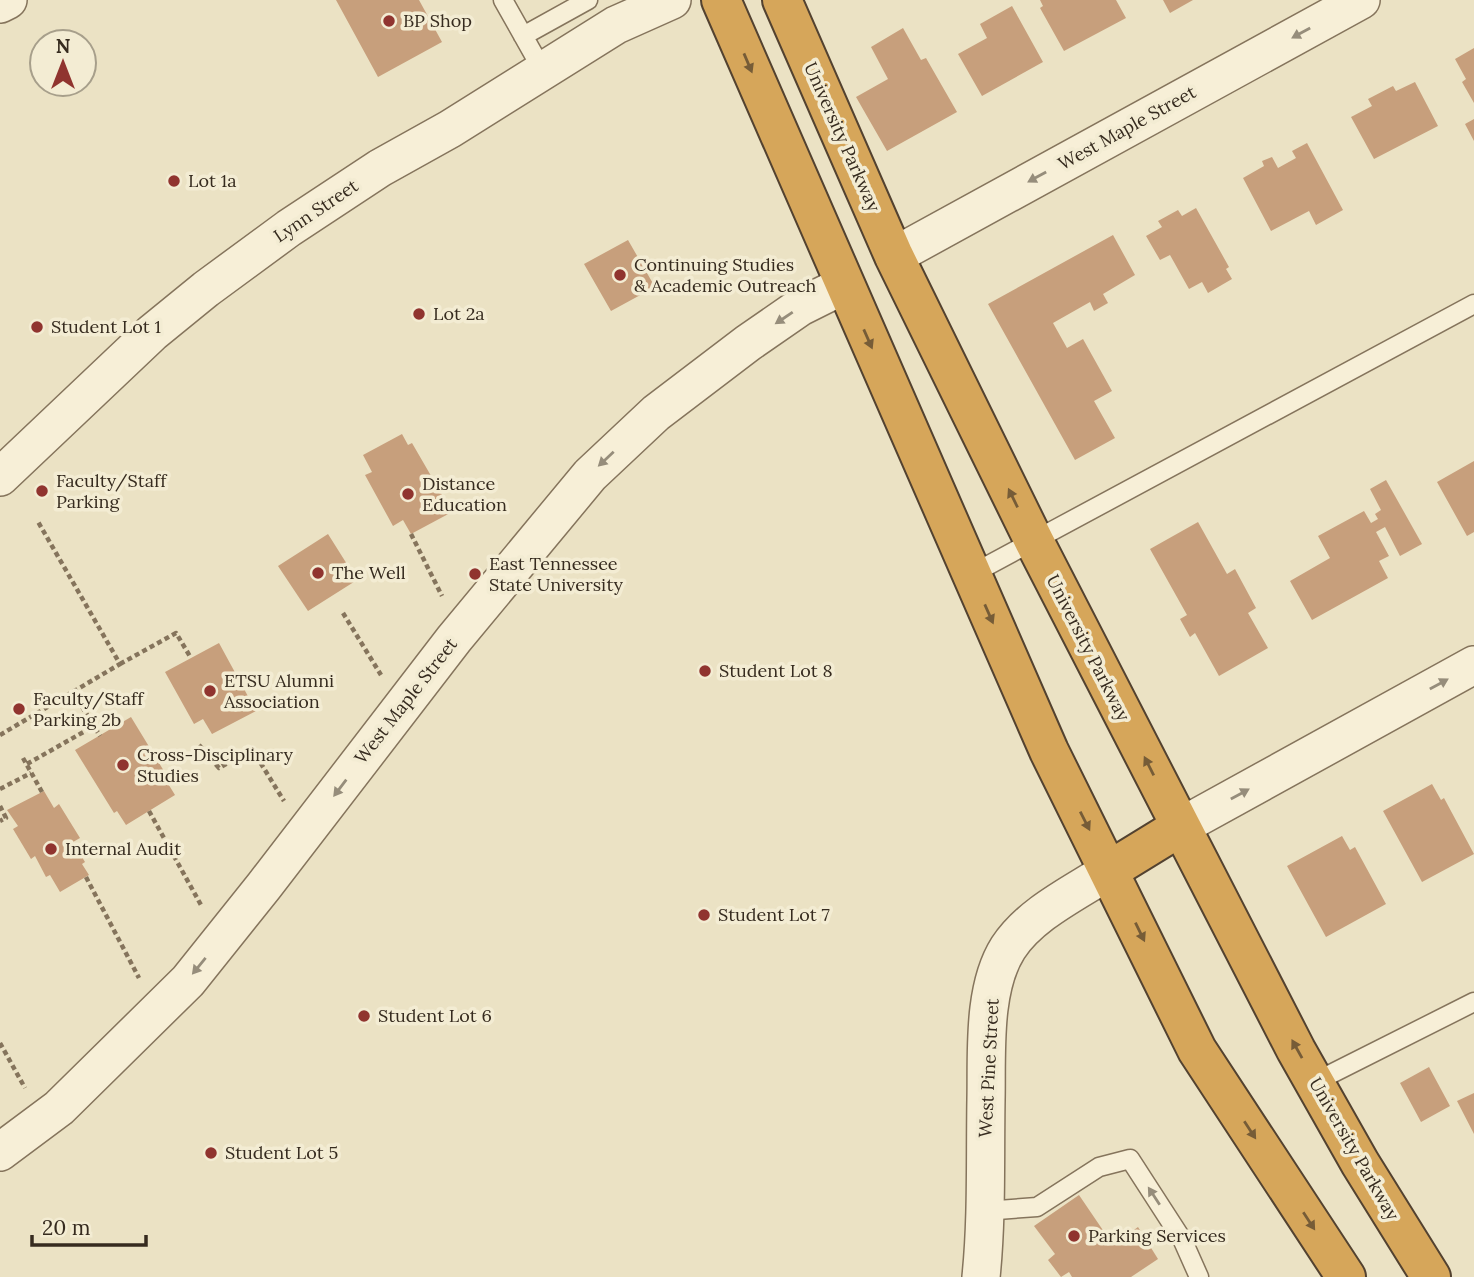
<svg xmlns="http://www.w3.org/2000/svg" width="1474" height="1277" font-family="Lora,serif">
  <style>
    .building { fill: #c79f7c }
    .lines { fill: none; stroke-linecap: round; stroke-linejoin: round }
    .lane-casing { stroke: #85745c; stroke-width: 21 }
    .street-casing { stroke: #85745c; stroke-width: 40 }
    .highway-casing { stroke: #534230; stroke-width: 42 }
    .path { stroke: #85745c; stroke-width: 4.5; stroke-dasharray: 5 3.5; stroke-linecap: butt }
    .lane { stroke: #f7efd7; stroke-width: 18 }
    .street { stroke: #f7efd7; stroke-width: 37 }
    .highway { stroke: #d6a65a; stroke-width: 38 }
    .oneway { fill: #968d7b }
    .oneway2 { fill: #765c37 }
    .poi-dot { fill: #90342f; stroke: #f3ecd3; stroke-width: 2.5 }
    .labels { text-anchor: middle; stroke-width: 7; stroke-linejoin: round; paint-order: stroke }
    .poi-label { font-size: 18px; fill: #362b1f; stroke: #f3ecd3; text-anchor: start }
    .street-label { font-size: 18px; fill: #362b1f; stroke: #f3ecd3 }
  </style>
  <rect width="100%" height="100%" fill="#ebe2c4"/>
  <path class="building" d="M336,0H419L442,42L378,77Z
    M1040,0H1116L1126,18L1064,51L1040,8L1043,6Z
    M1163,0H1193L1170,13Z
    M1012,6L1043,62L982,96L958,54L987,38L980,24Z
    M903,28L921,60L926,58L957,112L887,151L856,97L888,79L871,47Z
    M1474,48V103L1462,82L1466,79L1455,59Z
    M1415,82L1438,126L1374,159L1351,117L1372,106L1368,99L1393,86L1396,91Z
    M1474,119V141L1465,124Z
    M1307,143L1343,210L1316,225L1309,211L1271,231L1243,178L1264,166L1262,161L1272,157L1278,168L1296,158L1292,151Z
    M1196,208L1229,267L1226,269L1232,279L1208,293L1202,282L1189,289L1170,255L1160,260L1146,236L1162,227L1158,221L1178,210L1182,216Z
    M1113,235L1135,275L1103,294L1108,303L1094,311L1090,302L1053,323L1067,348L1083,339L1112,391L1094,401L1115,438L1075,460L988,304Z
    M628,240L655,287L611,311L584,264Z
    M402,434L408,445L412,443L452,512L411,534L403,520L393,526L365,475L372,472L363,455Z
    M1474,461V532L1467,536L1437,482Z
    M1386,480L1422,544L1400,556L1385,527L1376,532L1389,556L1379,561L1388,578L1312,620L1290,581L1330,558L1318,536L1364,511L1371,523L1378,519L1375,514L1381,510L1370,489Z
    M1198,522L1227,574L1235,569L1256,608L1248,613L1268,648L1219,676L1195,633L1190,637L1180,619L1187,615L1150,549Z
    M328,534L357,580L308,611L278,566Z
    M219,643L256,711L212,734L203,719L194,724L165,672Z
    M131,717L170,781L167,782L175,795L126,825L117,811L114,813L75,750Z
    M1432,784L1441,800L1444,798L1474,854L1422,882L1383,811Z
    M44,791L54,808L59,804L80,838L73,842L85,862L82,864L89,875L60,892L50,875L46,877L35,856L31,859L13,829L18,826L7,810Z
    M1342,836L1350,850L1355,847L1386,904L1326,937L1287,866Z
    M1429,1067L1450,1106L1421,1122L1400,1083Z
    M1474,1093V1134L1457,1101Z
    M1079,1195L1113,1245L1138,1227L1158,1259L1131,1277H1072L1069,1272L1061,1277L1048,1260L1055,1254L1034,1226Z"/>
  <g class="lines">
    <g class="lane-casing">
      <path id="lane" d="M503,0L543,71
        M523,36L588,0
        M972,574L1474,304
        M1315,1082L1474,1002
        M984,1211L1037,1207L1099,1167L1130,1159L1183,1241L1199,1277"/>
    </g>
    <g class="street-casing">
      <path id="street" d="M0,4L8,0
        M894,256L1361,0
        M0,477L152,333L206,289L289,228L380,168L450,129L616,25L672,0
        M1180,827L1474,665
        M0,1152L59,1108L188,981L264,886L454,639L590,475L656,413L748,343L800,307L844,285
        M981,1277C987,1219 985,1159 986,1100C987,1054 982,989 1008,948C1031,913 1075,893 1110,870"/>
    </g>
    <g class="highway-casing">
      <path id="highway" d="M721,0L1049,751L1197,1050L1346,1277
        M782,0L894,256L1034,541L1296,1050L1360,1163L1431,1277
        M1110,870L1180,827"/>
    </g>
    <path class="path" d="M411,534L442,596
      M343,613L381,675
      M120,664L176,633L191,658
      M73,692L100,736
      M0,735L120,664L37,520
      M199,745L219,768L252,749L284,801
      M23,758L42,792
      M27,764L94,726
      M0,789L31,773
      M0,806L6,818L0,821
      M149,811L201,905
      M86,877L139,978
      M0,1043L25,1088"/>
    <use href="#lane" class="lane"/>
    <use href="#street" class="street"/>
    <use href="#highway" class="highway"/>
  </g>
  <defs><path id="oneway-solid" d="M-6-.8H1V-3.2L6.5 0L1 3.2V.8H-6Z" transform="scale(1.75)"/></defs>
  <g class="oneway">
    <use href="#oneway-solid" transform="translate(1301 33) rotate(151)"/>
    <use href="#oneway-solid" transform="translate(1037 177) rotate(151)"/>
    <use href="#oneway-solid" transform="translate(784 318) rotate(146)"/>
    <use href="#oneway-solid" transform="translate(606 459) rotate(137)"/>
    <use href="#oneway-solid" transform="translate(1439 684) rotate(-29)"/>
    <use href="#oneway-solid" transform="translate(340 788) rotate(127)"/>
    <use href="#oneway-solid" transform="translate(1240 794) rotate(-29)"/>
    <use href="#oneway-solid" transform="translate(199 966) rotate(129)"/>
    <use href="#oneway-solid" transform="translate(1154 1196) rotate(-123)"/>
  </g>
  <g class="oneway2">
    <use href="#oneway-solid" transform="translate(748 63) rotate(67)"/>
    <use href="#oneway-solid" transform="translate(868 339) rotate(66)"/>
    <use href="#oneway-solid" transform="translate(1013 498) rotate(-116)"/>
    <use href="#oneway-solid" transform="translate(989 614) rotate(66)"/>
    <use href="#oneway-solid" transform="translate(1149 766) rotate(-117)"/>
    <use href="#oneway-solid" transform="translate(1085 821) rotate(63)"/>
    <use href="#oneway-solid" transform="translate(1140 932) rotate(64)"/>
    <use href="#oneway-solid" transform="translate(1297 1049) rotate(-119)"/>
    <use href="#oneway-solid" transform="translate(1250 1130) rotate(57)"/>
    <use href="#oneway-solid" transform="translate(1309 1221) rotate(57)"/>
  </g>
  <g class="poi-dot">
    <circle cx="389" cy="21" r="7"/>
    <circle cx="174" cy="181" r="7"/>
    <circle cx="620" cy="275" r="7"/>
    <circle cx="419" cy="314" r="7"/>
    <circle cx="37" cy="327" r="7"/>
    <circle cx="42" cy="491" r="7"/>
    <circle cx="408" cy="494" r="7"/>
    <circle cx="318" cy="573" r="7"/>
    <circle cx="475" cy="574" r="7"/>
    <circle cx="705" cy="671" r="7"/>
    <circle cx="210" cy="691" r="7"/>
    <circle cx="19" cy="709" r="7"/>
    <circle cx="123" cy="765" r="7"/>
    <circle cx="51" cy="849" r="7"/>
    <circle cx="704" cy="915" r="7"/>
    <circle cx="364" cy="1016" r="7"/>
    <circle cx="211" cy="1153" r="7"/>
    <circle cx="1074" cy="1236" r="7"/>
  </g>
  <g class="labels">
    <g class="poi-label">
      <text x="403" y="27">BP Shop</text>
      <text x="188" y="187">Lot 1a</text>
      <text x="634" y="271">Continuing Studies<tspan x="634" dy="21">&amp; Academic Outreach</tspan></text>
      <text x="433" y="320">Lot 2a</text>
      <text x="51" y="333">Student Lot 1</text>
      <text x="56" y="487">Faculty/Staff<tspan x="56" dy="21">Parking</tspan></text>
      <text x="422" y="490">Distance<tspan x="422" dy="21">Education</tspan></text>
      <text x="489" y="570">East Tennessee<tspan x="489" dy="21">State University</tspan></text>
      <text x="332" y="579">The Well</text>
      <text x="719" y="677">Student Lot 8</text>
      <text x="224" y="687">ETSU Alumni<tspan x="224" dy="21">Association</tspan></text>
      <text x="33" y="705">Faculty/Staff<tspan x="33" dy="21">Parking 2b</tspan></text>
      <text x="137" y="761">Cross-Disciplinary<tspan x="137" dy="21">Studies</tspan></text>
      <text x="65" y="855">Internal Audit</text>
      <text x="718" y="921">Student Lot 7</text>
      <text x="378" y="1022">Student Lot 6</text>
      <text x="225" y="1159">Student Lot 5</text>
      <text x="1088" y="1242">Parking Services</text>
    </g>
    <g class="street-label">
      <text transform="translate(1127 128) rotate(-29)" y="6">West Maple Street</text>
      <text transform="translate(842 137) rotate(66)" y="6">University Parkway</text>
      <text transform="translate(316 211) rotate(-34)" y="6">Lynn Street</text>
      <text transform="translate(1088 648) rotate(63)" y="6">University Parkway</text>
      <text transform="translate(406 701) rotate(-52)" y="6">West Maple Street</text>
      <text transform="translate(989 1068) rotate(-87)" y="6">West Pine Street</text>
      <text transform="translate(1354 1149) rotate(60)" y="6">University Parkway</text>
    </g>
  </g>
  <g transform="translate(63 63)"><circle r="33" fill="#f3ecd3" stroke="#a79f8b" stroke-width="2"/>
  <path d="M0-5L12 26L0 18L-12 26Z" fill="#90342f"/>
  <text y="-10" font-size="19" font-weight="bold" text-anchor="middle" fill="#362b1f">N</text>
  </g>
  <path d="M32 1235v10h114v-10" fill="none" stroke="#362b1f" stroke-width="3.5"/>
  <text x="42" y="1235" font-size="21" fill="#362b1f" stroke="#f3ecd3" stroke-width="5" paint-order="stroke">20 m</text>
</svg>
